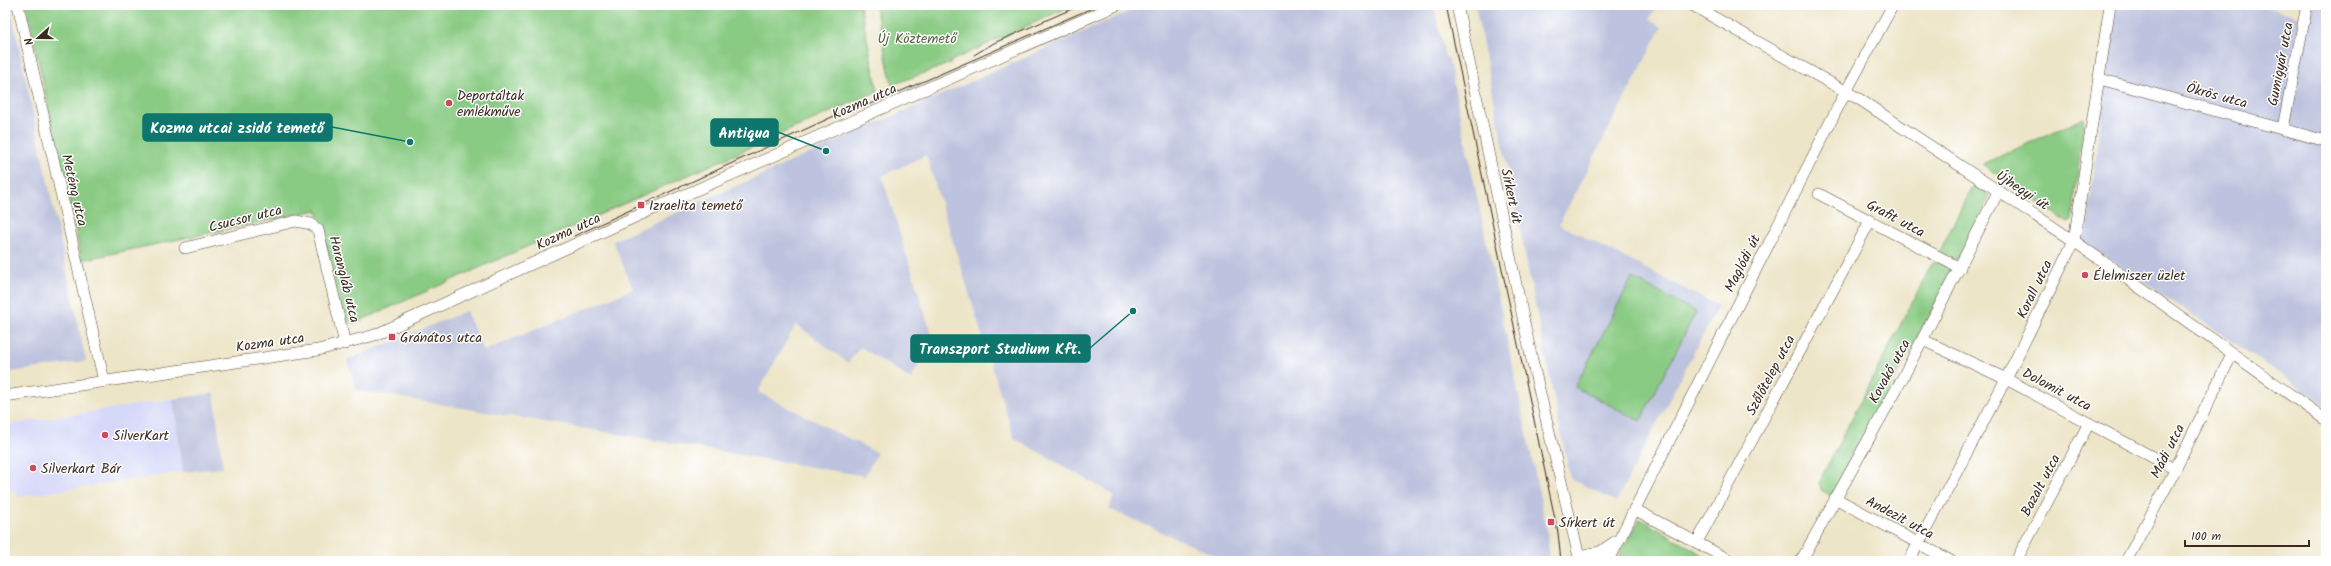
<svg xmlns="http://www.w3.org/2000/svg" width="2331" height="566" font-family="Kalam,sans-serif">
  <style>
    .built { fill: #d5d8f9 }
    .industrial { fill: #bdc3de }
    .green { fill: #89cb83; stroke: #627a50 }
    .lines { fill: none; stroke-linecap: round; stroke-linejoin: round }
    .minor-casing { stroke: #564638; stroke-width: 12 }
    .minor { stroke: #fff; stroke-width: 11 }
    .tram { stroke: #3b2a1e; stroke-width: 1 }
    .poi-dot { fill: #d1495b; stroke: #fff; stroke-width: 1.5 }
    .labels { text-anchor: middle; stroke-width: 3; stroke-linejoin: round; paint-order: stroke }
    .park-label { font-size: 14px; fill: #566241; stroke: #fff }
    .street-label { font-size: 14px; fill: #3b2a1e; stroke: #fff }
    .poi-label { font-size: 14px; fill: #3b2a1e; stroke: #fff; text-anchor: start }
    .leader { fill: none; stroke: #0f766e; stroke-width: 1.5 }
    .callout-dot { fill: #0f766e; stroke: #fff; stroke-width: 1.5 }
    .callout { fill: #0f766e; stroke: #0f766e; stroke-width: 1.5 }
    .callout-label { font-size: 15px; text-anchor: middle; font-weight: bold; fill: #fff }
  </style>
  <rect width="100%" height="100%" fill="#fff"/>
  <filter id="ink" filterUnits="userSpaceOnUse"><feTurbulence type="fractalNoise" baseFrequency=".025" numOctaves="2"/><feDisplacementMap in="SourceGraphic" scale="8" xChannelSelector="R" yChannelSelector="G"/><feConvolveMatrix kernelMatrix="1 2 1 2 8 2 1 2 1" color-interpolation-filters="sRGB"/></filter>
  <filter id="wash" filterUnits="userSpaceOnUse"><feTurbulence type="fractalNoise" baseFrequency=".012" numOctaves="4" result="noise"/><feDisplacementMap in="SourceGraphic" scale="16" xChannelSelector="R" yChannelSelector="G"/><feGaussianBlur stdDeviation="0.9" result="paint"/><feColorMatrix in="noise" values="0 0 0 0 0 0 0 0 0 0 0 0 0 0 0 0 0 1.4 0 .05"/><feComposite in="paint" operator="in"/></filter>
  <g filter="url(#wash)">
    <rect width="100%" height="100%" fill="#ede5c8"/>
    <path class="built" d="M173,399L183,472L18,497L17,490L5,492V423L7,425Z"/>
    <path class="industrial" d="M5,5H10L86,361L5,373Z
      M1143,5H1434L1445,57H1448L1547,531L1550,561H1228L1109,509L1114,495L1014,438L926,155L882,176L933,339L911,379L860,347L848,363L796,324L758,392L877,453L865,476L356,390L347,360L466,311L484,351L633,289L613,241Z
      M1475,5H1659L1649,19L1662,27L1559,224L1718,306L1616,502L1570,478Z
      M2116,5H2259L2308,19L2311,5H2326V405L2081,240L2088,219Z
      M214,393L223,468L183,472L173,399Z"/>
    <path class="green" d="M26,5H860L878,91L355,323L344,321L317,210L82,260Z
      M875,5H1073L951,61V63L892,85Z
      M2084,118L2072,221L2068,223L1983,164Z
      M1977,187L1988,194L1989,198L1957,260L1939,253L1971,188Z
      M1936,262L1949,268L1951,275L1841,480L1831,496L1821,490L1820,482L1823,474L1932,264Z
      M1632,278L1696,312L1640,421L1575,387Z
      M1640,519L1714,561H1616Z"/>
  </g>
  <g filter="url(#ink)">
    <g class="lines">
      <g class="minor-casing">
        <path id="minor" d="M18,5L104,381
          M1457,5L1532,360L1580,561
          M1692,5L1859,99L2074,241L2326,420
          M2100,79L2326,141
          M2283,128L2307,5
          M1819,194L1960,268
          M185,248L296,221L311,224L318,230L345,344
          M1923,340L2006,379L2175,469
          M5,396L318,350L375,335L637,216L1117,5
          M1835,498L1951,561
          M1634,509L1731,561
          M1697,542L1870,221
          M1579,556L1600,552L1616,541
          M1604,561L1613,552L1842,99L1893,5
          M1801,561L1902,379L1998,192
          M1909,561L2006,379L2074,241L2110,5
          M2016,561L2089,423
          M2126,561L2172,476L2232,354"/>
      </g>
      <use href="#minor" class="minor"/>
      <path class="tram" d="M1446,5L1558,533L1561,561
        M974,55L994,43L1081,5
        M574,236L832,117L876,102L1099,5"/>
    </g>
  </g>
  <g class="poi-dot">
    <circle cx="449" cy="103" r="4"/>
    <rect x="637" y="201" width="8" height="8" rx="2"/>
    <circle cx="2085" cy="275" r="4"/>
    <rect x="388" y="333" width="8" height="8" rx="2"/>
    <circle cx="105" cy="435" r="4"/>
    <circle cx="33" cy="468" r="4"/>
    <rect x="1547" y="518" width="8" height="8" rx="2"/>
  </g>
  <g class="labels">
    <g class="park-label">
      <text x="917" y="43">Új Köztemető</text>
    </g>
    <g class="street-label">
      <text transform="translate(2280 64) rotate(-79)" y="5">Gumigyár utca</text>
      <text transform="translate(2217 95) rotate(15)" y="5">Ökrös utca</text>
      <text transform="translate(864 101) rotate(-24)" y="5">Kozma utca</text>
      <text transform="translate(75 190) rotate(77)" y="5">Meténg utca</text>
      <text transform="translate(2023 190) rotate(33)" y="5">Újhegyi út</text>
      <text transform="translate(1512 196) rotate(78)" y="5">Sírkert út</text>
      <text transform="translate(245 218) rotate(-14)" y="5">Csucsor utca</text>
      <text transform="translate(1896 218) rotate(28)" y="5">Grafit utca</text>
      <text transform="translate(568 231) rotate(-25)" y="5">Kozma utca</text>
      <text transform="translate(1742 263) rotate(-63)" y="5">Maglódi út</text>
      <text transform="translate(345 279) rotate(76)" y="5">Harangláb utca</text>
      <text transform="translate(2034 289) rotate(-64)" y="5">Korall utca</text>
      <text transform="translate(270 342) rotate(-8)" y="5">Kozma utca</text>
      <text transform="translate(1889 371) rotate(-61)" y="5">Kovakő utca</text>
      <text transform="translate(1770 375) rotate(-62)" y="5">Szőlőtelep utca</text>
      <text transform="translate(2057 389) rotate(28)" y="5">Dolomit utca</text>
      <text transform="translate(2167 451) rotate(-63)" y="5">Mádi utca</text>
      <text transform="translate(2040 485) rotate(-62)" y="5">Bazalt utca</text>
      <text transform="translate(1900 517) rotate(28)" y="5">Andezit utca</text>
    </g>
    <g class="poi-label">
      <text x="457" y="100">Deportáltak<tspan x="457" dy="16">emlékműve</tspan></text>
      <text x="649" y="210">Izraelita temető</text>
      <text x="2093" y="280">Élelmiszer üzlet</text>
      <text x="400" y="342">Gránátos utca</text>
      <text x="113" y="440">SilverKart</text>
      <text x="41" y="473">Silverkart Bár</text>
      <text x="1559" y="527">Sírkert út</text>
    </g>
  </g>
  <path class="leader" d="M410 142L332 127M826 151L778 132M1133 311L1090 348"/>
  <g class="callout-dot">
    <circle cx="410" cy="142" r="4"/>
    <circle cx="826" cy="151" r="4"/>
    <circle cx="1133" cy="311" r="4"/>
  </g>
  <g class="callout">
    <rect x="143" y="114" width="189" height="27" rx="4"/>
    <rect x="711" y="119" width="67" height="27" rx="4"/>
    <rect x="911" y="335" width="179" height="27" rx="4"/>
  </g>
  <g class="callout-label">
    <text x="237" y="133">Kozma utcai zsidó temető</text>
    <text x="744" y="138">Antiqua</text>
    <text x="1000" y="354">Transzport Studium Kft.</text>
  </g>
  <rect width="2331" height="566" fill="none" stroke="#fff" stroke-width="20"/>
  <g transform="translate(38 38) rotate(249)" stroke="#ffffff" stroke-width="3" paint-order="stroke">
  <path d="M0-3L7 15L0 10L-7 15Z" fill="#3b2a1e"/>
  <text y="-6" font-size="11" font-weight="bold" text-anchor="middle" fill="#3b2a1e">N</text>
  </g>
  <path d="M2185 540v6h124v-6" fill="none" stroke="#3b2a1e" stroke-width="2"/>
  <text x="2191" y="540" font-size="12" fill="#3b2a1e" stroke="#ffffff" stroke-width="3" paint-order="stroke">100 m</text>
</svg>
